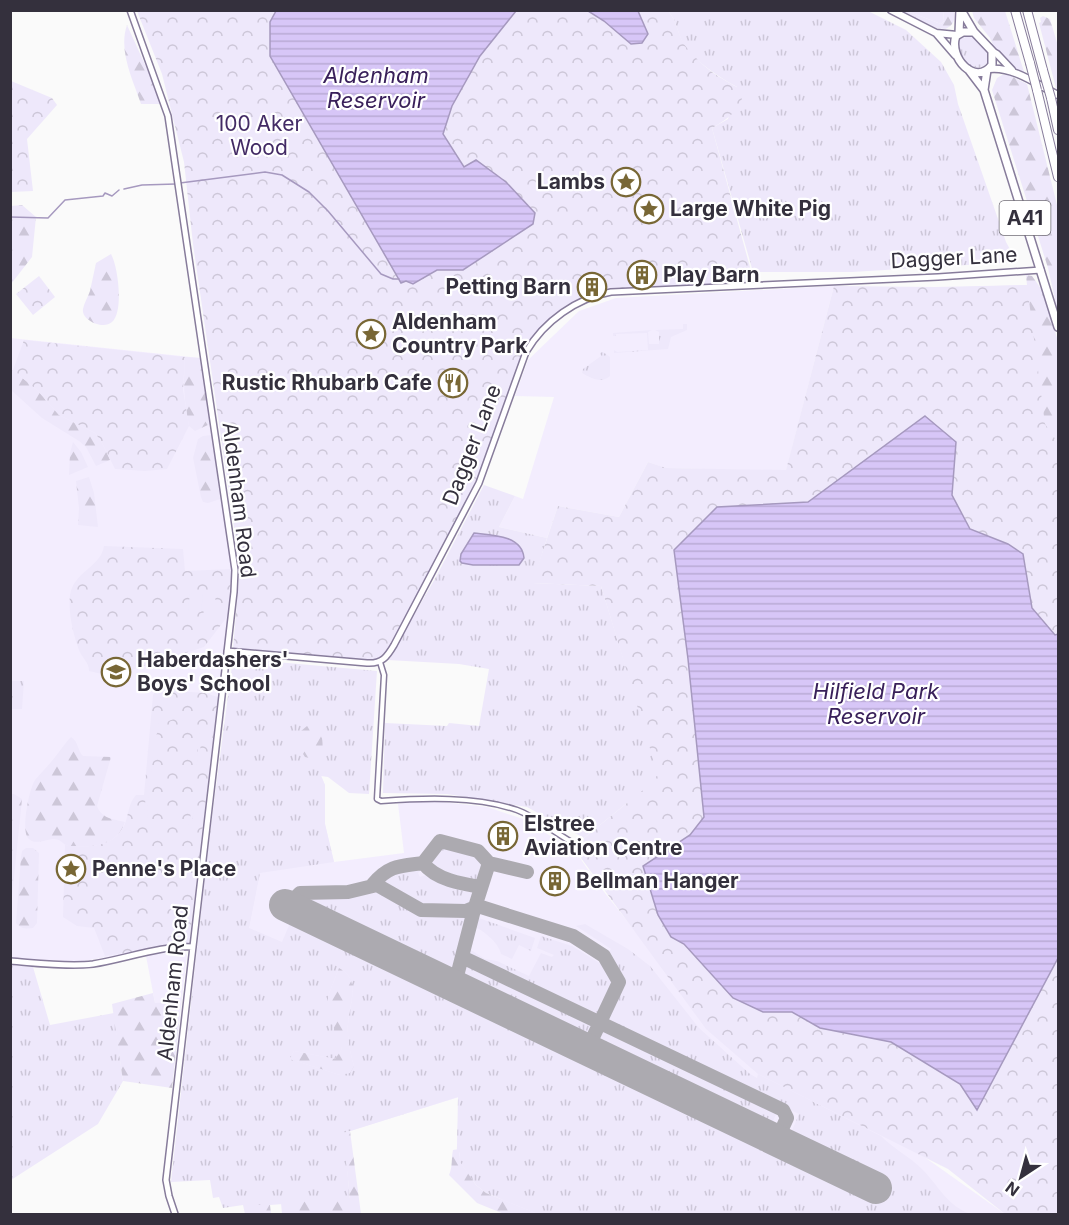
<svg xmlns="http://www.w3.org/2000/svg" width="1069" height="1225" font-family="Inter,sans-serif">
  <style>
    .built { fill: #f3edfe }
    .grass { fill: url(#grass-tufts); fill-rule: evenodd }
    .forest { fill: url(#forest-firs) }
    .park { fill: url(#park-crowns) }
    .pitch { fill: #eee8fb; fill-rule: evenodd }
    .water { fill: url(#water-rules); stroke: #a699bf; stroke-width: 1.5 }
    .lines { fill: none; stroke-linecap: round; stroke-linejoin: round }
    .stream { stroke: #a699bf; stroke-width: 1.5 }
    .taxiway { stroke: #acaab0; stroke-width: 14 }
    .runway { stroke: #acaab0; stroke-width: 32 }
    .minor-casing { stroke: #877c9b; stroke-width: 7 }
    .tertiary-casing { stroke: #877c9b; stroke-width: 8 }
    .primary-casing { stroke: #877c9b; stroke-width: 9 }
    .trunk-casing { stroke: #877c9b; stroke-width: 10 }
    .motorway-casing { stroke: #877c9b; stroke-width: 10 }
    .minor { stroke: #fff; stroke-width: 4 }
    .tertiary { stroke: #fff; stroke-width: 5 }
    .primary { stroke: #fff; stroke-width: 6 }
    .trunk { stroke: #fff; stroke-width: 7 }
    .motorway { stroke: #fff; stroke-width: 8 }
    .motorway-bridge-casing { stroke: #877c9b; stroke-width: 10; stroke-linecap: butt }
    .motorway-bridge { stroke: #fff; stroke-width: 8 }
    .labels { text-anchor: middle; stroke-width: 4.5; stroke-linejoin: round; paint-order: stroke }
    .shield { fill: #fff; stroke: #716e77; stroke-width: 1.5 }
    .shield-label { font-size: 20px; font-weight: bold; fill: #34303d }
    .park-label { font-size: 21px; fill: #432b65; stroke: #fff }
    .poi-label { font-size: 21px; font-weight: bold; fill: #34303d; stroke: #fff; text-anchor: start }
    .street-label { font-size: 21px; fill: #34303d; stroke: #fff }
    .water-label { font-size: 22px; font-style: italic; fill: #39205a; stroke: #fff }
  </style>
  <defs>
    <pattern id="grass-tufts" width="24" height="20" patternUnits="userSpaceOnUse" patternTransform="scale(1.5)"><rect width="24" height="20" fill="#eee8fb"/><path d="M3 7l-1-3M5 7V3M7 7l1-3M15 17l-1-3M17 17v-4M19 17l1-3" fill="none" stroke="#cdc7d8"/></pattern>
    <pattern id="forest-firs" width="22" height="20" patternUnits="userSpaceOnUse" patternTransform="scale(1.5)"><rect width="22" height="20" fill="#eee8fb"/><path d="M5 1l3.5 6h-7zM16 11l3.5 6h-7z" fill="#cdc7d8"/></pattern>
    <pattern id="park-crowns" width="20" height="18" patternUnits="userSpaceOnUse" patternTransform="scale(1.5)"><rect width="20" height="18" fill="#eee8fb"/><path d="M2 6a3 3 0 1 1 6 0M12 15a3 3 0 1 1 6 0" fill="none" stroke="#cdc7d8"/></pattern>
    <pattern id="water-rules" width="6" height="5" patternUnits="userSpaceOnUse" patternTransform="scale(1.5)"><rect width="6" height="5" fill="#d7c6f7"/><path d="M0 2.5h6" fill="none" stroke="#b9aad5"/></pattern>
  </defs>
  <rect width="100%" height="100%" fill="#fafafa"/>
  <path class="built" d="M834,286L786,471L665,468L648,462L619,517L558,506L547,538L499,527L515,496L523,499L554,397L515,396L528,360L579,311L616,298Z
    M10,338L200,358L232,569L230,600L189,943L78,962L11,958Z
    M321,775L325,785V824L334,862L404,853L398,804L409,802H442L487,807L523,819L575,851L601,888L674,980L1005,1214H523L456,1169L459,1097L292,1149L210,833Z
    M180,950L184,951L187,955L180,1016H169L155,1003L146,956Z"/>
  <path class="grass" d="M668,11H868L906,30L941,62L954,85L958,104L1006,242L1017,262L852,272H753L712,128L728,119L737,87C722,79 693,60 684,45C677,33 677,21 668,11Z
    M907,11H943L944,21L941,24Z
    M970,35C980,39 990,51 988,62C974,79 952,54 960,39Z
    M683,324H687V330L671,337L668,349L614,353V350L617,352L648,350L647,333L616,334V336H613V333L652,330L648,332L649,344H659V332L655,330L683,329Z
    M603,352L610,357V376C601,384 591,378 582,373L583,369L601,356L600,353Z
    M484,485L515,496L499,527L547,538L533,583L601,586L656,765L704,817L627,803L584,838L527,807L447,794L383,793L385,723L447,726L449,723L479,726L489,669L459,664L388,660L436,577Z
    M233,658L377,671L369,794L349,793L328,777L321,776L325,785V824L334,862L260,873L249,928L282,942L290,923L293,920L872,1198L881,1179L790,1135L799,1114L780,1105L771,1126L466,980C459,971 464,961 467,952L471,950L485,959L497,961L529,976L541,953L552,957L554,955L537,948L541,936L572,946L601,964L604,960L617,979L620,976L607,955L611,949L576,926L585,924L628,949L650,966L699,1028L750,1074L757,1078L758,1074L881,1136C894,1149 910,1157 922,1169C938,1185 948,1207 971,1214H538L486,1193L476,1185L460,1162V1153L457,1149L458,1097L344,1133L350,1199L270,1205H243L223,1208L219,1197L213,1198L210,1180L171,1182L210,833ZM339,968C362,980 349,1004 348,1024C347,1037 350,1053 354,1066L340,1075L290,1059L294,1051L335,1059L342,1049L328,996Z
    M10,681H24L22,709H11Z
    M441,846L473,854L481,864L476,884L461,881L431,868L430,865Z
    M421,867H424L418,873L420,877L429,874L459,886L475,888L471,905L467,909H443L419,907L379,882C388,868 406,868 421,867Z
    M372,888L381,889L421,912L469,913L456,968L453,972L448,971L303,901L302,895L352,894Z
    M476,917L535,938L531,951L519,945L512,959L501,954C499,943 483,930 473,926Z
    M11,965L33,967L50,1025L114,1013L123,1081L98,1124L11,1180Z"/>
  <path class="forest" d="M902,11H907L941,24L944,21L943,11H954C956,19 953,26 945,29L936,28Z
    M972,11H1005L1025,75L1017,71L995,49L990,38L974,18Z
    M1043,16L1050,19L1058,46V93L1057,92L1039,23L1041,22L1040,18Z
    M127,25L152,80L161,104H141C133,80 118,51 127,25Z
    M1002,75H1009L1027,84L1058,209V313L1048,268L992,90L997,78Z
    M22,205L36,217L32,257L11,284V206Z
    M111,254C118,266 124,312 112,322C103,330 81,320 83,309C84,303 88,297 90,291C92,282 94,272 96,263Z
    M1026,275L1032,276L1042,290L1058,341V443L1044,424L962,287L1027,285Z
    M185,357L200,358L210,424L195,431L189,426C184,403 183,381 185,357Z
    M13,370L38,391L59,415L95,433L101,441L110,460L96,466L86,447L79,441L42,418L11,390V372Z
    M212,435L220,499L208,503L203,502L201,497L193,458L198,439L203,436Z
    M73,442L81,452L88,467L69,475L70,453Z
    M89,477L94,493L98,527L78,525L79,508L76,481Z
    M312,725C325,733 322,742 323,755L317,760L305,757L296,743L294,737L307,726Z
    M71,737C79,742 77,750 83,756L111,757L97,806C102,819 113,819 125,822C118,843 100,847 80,846C76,846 70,847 66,845C62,843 60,839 54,839C46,839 34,846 28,838C21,830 29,789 35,780C40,774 46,768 51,762C58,754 64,744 71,737Z
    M10,794H14L22,799L11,907Z
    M26,848H33L39,853L37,923L33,928C26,929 21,929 16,923L21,857L22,851Z
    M339,968C362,980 349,1003 348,1023C347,1037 350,1053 354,1066L350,1073L340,1075L290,1059L294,1051L335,1059L342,1049L328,1013V996Z
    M153,993L155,1003L170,1002L169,1016H180L172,1088L123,1081L112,1004Z
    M350,1131L361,1214H282L281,1203L350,1198L343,1133Z
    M459,1149L460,1162L476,1185L486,1193L538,1214H504L477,1203L449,1175C453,1166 451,1159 453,1150Z
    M243,1205H270L271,1214H245Z"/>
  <path class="park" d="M137,11H668C678,22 678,38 687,48C697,60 710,72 723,79C730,84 737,86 743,92C742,110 726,120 712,128L754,282L602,291L582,297L556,313L526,347L481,473L468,501L387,651L380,657L373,660L233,649L240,568L193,244L184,162L162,74Z
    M11,81L52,98L57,105L27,139L33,191L11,192Z
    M39,276L55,297L33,315L16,294Z
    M1027,285L1045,424L1058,443V1214H1005L948,1169L758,1074L706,1029L581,858L584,838L648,786L652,780L658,775L601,586L532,583L558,506L619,517L648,462L666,468L786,470L834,286L935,287Z
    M24,340L185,357L183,390L189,426L167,469L145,471L115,469L101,441L95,433L59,415L38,391L13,370Z
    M104,546L183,549L185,571L232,569L227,617L204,647L116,675H106L89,671C89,662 82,658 79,650C73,633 68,613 70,595C74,571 101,567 104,546Z
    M161,690L205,693L218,697L189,943L105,956L94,928L77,926L63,917L65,845C89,848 117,848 126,821C129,811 129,803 136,795H144L153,695L155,692Z"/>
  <path class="pitch" d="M205,592L216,593L213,621L203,620Z
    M190,593L203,594L201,612L188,611Z
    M173,716C190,715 200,726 201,742L192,826C177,850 149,843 144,816L151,735C155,724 162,719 173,716ZM174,719C185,720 193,724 197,734C201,746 192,803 190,820C182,846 151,841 147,815L155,737L163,723Z"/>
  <path class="water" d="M276,11H516L480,56L452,106L443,134L464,167L476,160L506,182L535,213L533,224L463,270H437L413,284L406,281L401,283L270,56V22Z
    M588,11H638L648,34L642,43L631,44L604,21Z
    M925,416L956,442L952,495L970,529L1008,544L1023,554L1032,608L1055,635L1058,634V958L977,1110L960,1084L891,1042L820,1028L792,1012H763L733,998L684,944L671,937L658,915L643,866L690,835L704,817L688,659L674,550L717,507L808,502Z
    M474,533C491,535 522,535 524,558L519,565H473L462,563L460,561L461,554Z"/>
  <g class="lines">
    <path class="stream" d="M180,183L265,172L282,175L309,192L328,211L381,274L393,279H399
      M124,189L142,185L176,184
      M10,217L48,218L65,200L103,196L105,193L112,196L119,190"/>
    <path class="taxiway" d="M423,863C436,880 462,884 481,887
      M373,884C389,865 400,866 423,863L440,841L478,851L489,863L527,872
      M298,911L294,904L297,896L300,893L348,892L377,885L421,910L466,911L478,906L573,936L604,956L619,982L587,1050
      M462,957L783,1110L787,1118L781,1131L775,1137H768
      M457,976L458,985L465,992
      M444,981H451L457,976L474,910L489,863"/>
    <path class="runway" d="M285,905L876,1188"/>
    <g class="minor-casing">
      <path id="minor" d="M380,662L384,675L377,799L381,801C424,798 476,796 517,810C534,816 557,834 573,843"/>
    </g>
    <g class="tertiary-casing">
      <path id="tertiary" d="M130,10L168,116L235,570L234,592L166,1180L169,1196L175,1214
        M227,651L367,663C382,664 387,657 394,645L479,483L526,352C544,321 577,298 611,292L938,277L1041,270
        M10,961C37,963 67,967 93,964C125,959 162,945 193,947"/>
    </g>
    <g class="primary-casing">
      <path id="primary" d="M891,10L936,33L957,35
        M936,33L955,55
        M992,51L997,54L1012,70
        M989,69C1013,66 1038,85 1058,95"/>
    </g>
    <g class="trunk-casing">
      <path id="trunk" d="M961,10L974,32L992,51V65C975,87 948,57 956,36L963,32H974
        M959,33L960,10
        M968,69L984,90L1058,327
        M984,90L987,70"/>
    </g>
    <g class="motorway-casing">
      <path id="motorway" d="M1015,10L1030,63
        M1027,10L1043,70
        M1037,90L1058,177
        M1051,98L1058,130"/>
    </g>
    <use href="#minor" class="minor"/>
    <use href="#tertiary" class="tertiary"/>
    <use href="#primary" class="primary"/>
    <use href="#trunk" class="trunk"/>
    <use href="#motorway" class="motorway"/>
    <g class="motorway-bridge-casing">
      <path id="motorway-bridge" d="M1030,63L1037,90
        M1043,70L1051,98"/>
    </g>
    <use href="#motorway-bridge" class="motorway-bridge"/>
  </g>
  <defs>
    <g id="sight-ring" transform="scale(1.5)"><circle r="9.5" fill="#fff" stroke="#786735" stroke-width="1.5"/><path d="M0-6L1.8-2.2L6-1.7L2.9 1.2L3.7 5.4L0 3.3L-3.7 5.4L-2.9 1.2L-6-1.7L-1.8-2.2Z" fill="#786735"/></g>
    <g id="building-ring" transform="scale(1.5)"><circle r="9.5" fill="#fff" stroke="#786735" stroke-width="1.5"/><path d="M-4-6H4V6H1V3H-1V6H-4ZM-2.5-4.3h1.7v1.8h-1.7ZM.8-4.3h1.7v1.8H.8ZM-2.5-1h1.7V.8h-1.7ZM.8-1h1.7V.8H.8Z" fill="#786735"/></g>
    <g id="restaurant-ring" transform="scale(1.5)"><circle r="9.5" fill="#fff" stroke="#786735" stroke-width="1.5"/><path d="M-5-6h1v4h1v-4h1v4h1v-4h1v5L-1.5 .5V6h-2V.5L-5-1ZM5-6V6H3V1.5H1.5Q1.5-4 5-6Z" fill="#786735"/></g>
    <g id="school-ring" transform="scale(1.5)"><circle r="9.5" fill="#fff" stroke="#786735" stroke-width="1.5"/><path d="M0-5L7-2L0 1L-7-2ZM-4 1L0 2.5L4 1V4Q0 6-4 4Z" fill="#786735"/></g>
  </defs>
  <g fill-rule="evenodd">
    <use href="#sight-ring" x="626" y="182"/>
    <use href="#sight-ring" x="649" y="209"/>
    <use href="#building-ring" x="642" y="275"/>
    <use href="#building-ring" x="592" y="287"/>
    <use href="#sight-ring" x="371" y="334"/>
    <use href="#restaurant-ring" x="453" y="383"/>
    <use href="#school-ring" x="116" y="672"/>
    <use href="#building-ring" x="503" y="836"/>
    <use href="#sight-ring" x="71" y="869"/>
    <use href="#building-ring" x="555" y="881"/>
  </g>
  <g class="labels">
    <rect class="shield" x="999.5" y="201" width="51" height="34" rx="4.5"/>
    <g class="shield-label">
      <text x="1025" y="225">A41</text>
    </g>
    <g class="park-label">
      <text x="259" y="131">100 Aker<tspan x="259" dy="24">Wood</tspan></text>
    </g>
    <g class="poi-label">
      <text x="605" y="189" text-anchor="end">Lambs</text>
      <text x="670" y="216">Large White Pig</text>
      <text x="663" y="282">Play Barn</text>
      <text x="571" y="294" text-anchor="end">Petting Barn</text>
      <text x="392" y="329">Aldenham<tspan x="392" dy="24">Country Park</tspan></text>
      <text x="432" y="390" text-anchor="end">Rustic Rhubarb Cafe</text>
      <text x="137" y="667">Haberdashers'<tspan x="137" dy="24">Boys' School</tspan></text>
      <text x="524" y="831">Elstree<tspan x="524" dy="24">Aviation Centre</tspan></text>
      <text x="92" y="876">Penne's Place</text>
      <text x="576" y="888">Bellman Hanger</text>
    </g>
    <g class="street-label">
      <text transform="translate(954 258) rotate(-3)" y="7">Dagger Lane</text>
      <text transform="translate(472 445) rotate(-69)" y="7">Dagger Lane</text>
      <text transform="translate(239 500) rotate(83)" y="7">Aldenham Road</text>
      <text transform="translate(173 983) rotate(-84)" y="7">Aldenham Road</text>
    </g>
    <g class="water-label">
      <text x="376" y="83">Aldenham<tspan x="376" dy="25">Reservoir</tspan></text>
      <text x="876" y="699">Hilfield Park<tspan x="876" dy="25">Reservoir</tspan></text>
    </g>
  </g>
  <rect width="1069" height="1225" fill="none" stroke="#34303d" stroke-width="24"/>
  <g transform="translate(1021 1177) rotate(216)" stroke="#ffffff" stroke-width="4.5" paint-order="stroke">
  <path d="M0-4.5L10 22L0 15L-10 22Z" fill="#34303d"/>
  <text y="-9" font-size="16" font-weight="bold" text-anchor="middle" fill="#34303d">N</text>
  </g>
</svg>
